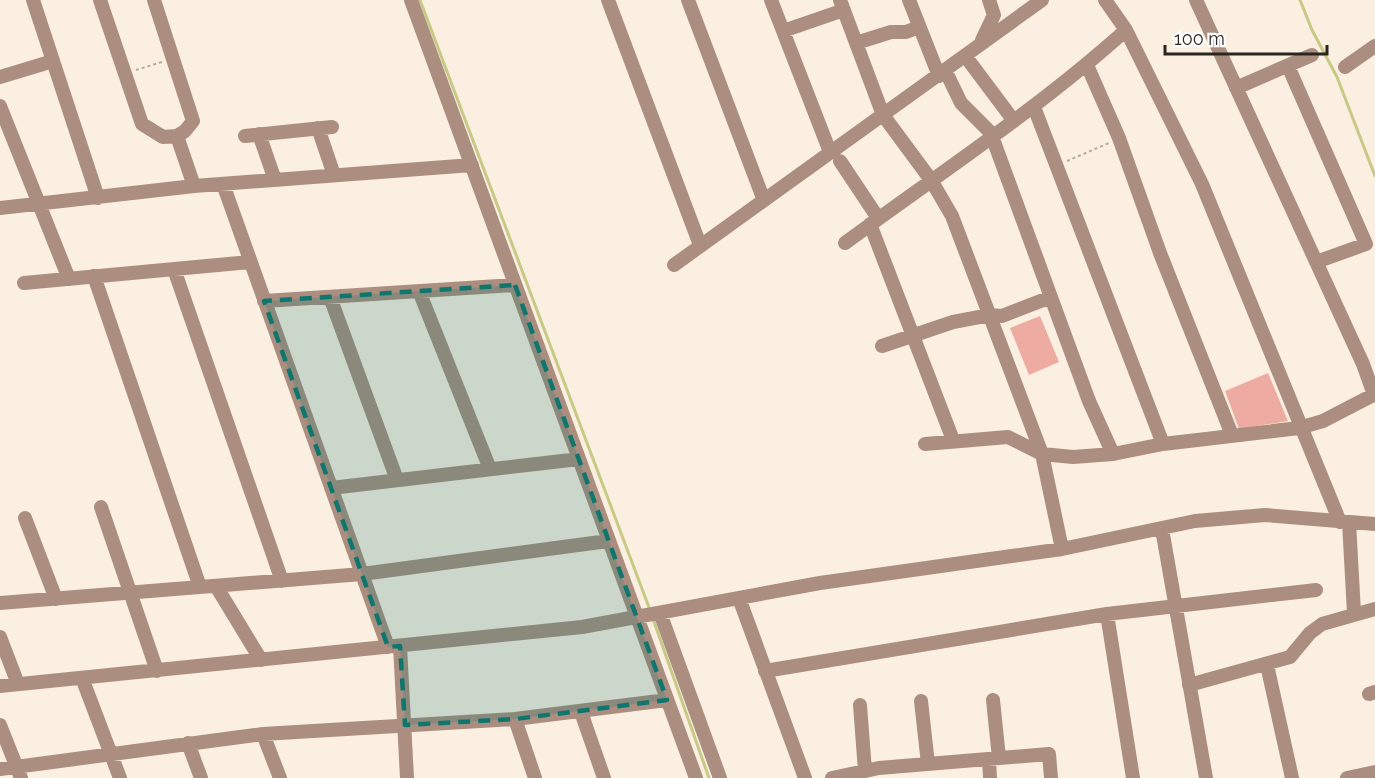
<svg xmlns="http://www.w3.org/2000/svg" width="1375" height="778" font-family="Raleway,sans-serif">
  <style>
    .green { fill: #edaba1 }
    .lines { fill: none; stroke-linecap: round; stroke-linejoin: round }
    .stream { stroke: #c7ca85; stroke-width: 3 }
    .path { stroke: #b4aba0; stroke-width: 2; stroke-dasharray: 3 3; stroke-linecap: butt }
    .minor { stroke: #ab8e7f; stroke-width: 14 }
    .marked { fill: #0f766e; fill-opacity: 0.2; stroke: #0f766e; stroke-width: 4.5; stroke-dasharray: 12 8; stroke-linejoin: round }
  </style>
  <rect width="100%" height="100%" fill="#fbefe1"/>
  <path class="green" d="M1040,316L1059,362L1029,375L1010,328Z
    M1268,373L1288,421L1239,429L1225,391Z"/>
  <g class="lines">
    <path class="stream" d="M420,0L650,610
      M1300,0L1312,30L1337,77L1375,176
      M653,619L709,778"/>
    <path class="path" d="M136,70L162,62
      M1067,161L1109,143"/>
    <path class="minor" d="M33,0L98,198
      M100,0L142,124L163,137L177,136L194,186
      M154,0L193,121L185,131L177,136
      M411,0L696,778
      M608,0L700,245
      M688,0L763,198
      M771,0L830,152
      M840,0L883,115L931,180L952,216L1042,454L1062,549
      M909,0L939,76
      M1105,0L1126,30L1202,184L1340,522
      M1196,0L1363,364L1374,395
      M783,31L844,10
      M982,40L994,15L989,0
      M856,43L891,32H906L919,27
      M966,57L1014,121
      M1087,65L1119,138L1160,253L1232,435
      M1288,66L1366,244L1316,262
      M1345,67L1375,46
      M946,72L961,103L989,131L993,139L1089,401L1113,454
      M0,77L53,61
      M1236,88L1312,55
      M0,106L69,279
      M1034,107L1163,444
      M318,128L334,175
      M259,134L275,180
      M245,136L332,127
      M840,161L878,218
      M223,184L388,647
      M0,208L194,186L472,165
      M870,224L953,440
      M845,243C940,173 1038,109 1126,30
      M674,265L1042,0
      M174,269L282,581
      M94,276L200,587
      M24,283L250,262
      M419,291L490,469
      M330,297L397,480
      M264,301L515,285
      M882,346L953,322L990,315L1002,316L1051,297
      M925,444L1008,437L1042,454L1073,457L1113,454L1163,444L1299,428L1323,421L1375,394
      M331,488L579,459
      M101,507L157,671
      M25,518L56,599
      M1349,522L1354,613
      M1162,529L1206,778
      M216,586L261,660
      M739,598L805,778
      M0,603L362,574L608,541
      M660,613L720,778
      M1107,614L1133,778
      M0,637L18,684
      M400,646L407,778
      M1267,665L1292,778
      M765,671L1107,614L1316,590
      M82,678L120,778
      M1189,685L1290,657L1310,633L1322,624L1375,609
      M0,686L582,627L820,583L1062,549L1195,521L1265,515L1375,524
      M1369,694L1375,692
      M993,700L999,758
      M921,701L928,764
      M860,705L865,771
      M581,712L604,778
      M515,719L535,778
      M0,725L21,778
      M263,734L280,778
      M188,743L201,778
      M989,759L990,778
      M0,769L263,734L515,719L667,700
      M832,778L879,768L1049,754L1051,778
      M1347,778L1375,772"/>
  </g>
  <path class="marked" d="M515,285L667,700L515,719L405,725L400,646L388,647L264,301Z"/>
  <path d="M1165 45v9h162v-9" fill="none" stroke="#292520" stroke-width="3"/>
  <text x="1174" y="45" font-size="18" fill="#292520" stroke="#fefefe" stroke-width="4.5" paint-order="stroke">100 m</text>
</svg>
